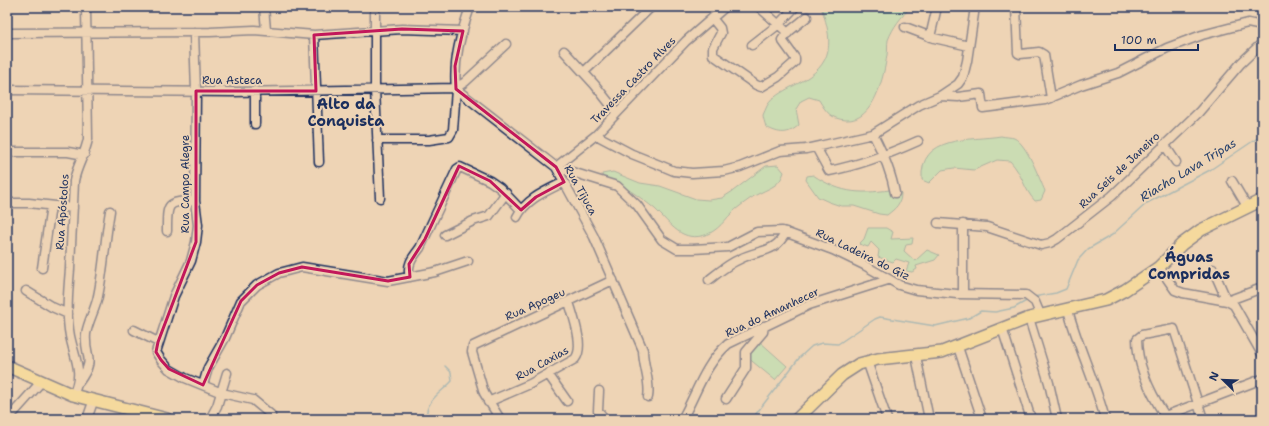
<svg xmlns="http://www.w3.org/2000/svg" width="1269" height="426" font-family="'Shantell Sans',sans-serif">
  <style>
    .grass { fill: #a1e6b1; stroke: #5e8a88 }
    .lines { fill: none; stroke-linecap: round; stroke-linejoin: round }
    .stream { stroke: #619ab0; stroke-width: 1.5 }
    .minor-casing { stroke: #1b2f5e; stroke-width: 11 }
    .major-casing { stroke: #1b2f5e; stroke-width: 14 }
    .minor { stroke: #eed4b5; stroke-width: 8 }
    .major { stroke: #fde080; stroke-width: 11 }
    .marked { fill: none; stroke: #c2185b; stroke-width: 3; stroke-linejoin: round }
    .labels { text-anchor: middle; stroke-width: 4; stroke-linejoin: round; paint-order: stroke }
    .street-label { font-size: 11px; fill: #1b2f5e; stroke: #eed4b5 }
    .water-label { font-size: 12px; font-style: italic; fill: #27416c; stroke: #eed4b5 }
    .district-label { font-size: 15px; font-weight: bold; fill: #1b2f5e; stroke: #eed4b5 }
  </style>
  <rect width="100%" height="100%" fill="#eed4b5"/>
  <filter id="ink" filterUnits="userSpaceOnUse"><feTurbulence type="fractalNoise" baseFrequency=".025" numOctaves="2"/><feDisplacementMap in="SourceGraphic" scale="8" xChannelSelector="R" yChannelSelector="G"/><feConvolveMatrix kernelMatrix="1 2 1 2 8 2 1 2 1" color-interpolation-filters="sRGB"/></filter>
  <g filter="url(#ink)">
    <path class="grass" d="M821,7H911C901,17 893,27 888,40C887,45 888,50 887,55C884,76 874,122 846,120C831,119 826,112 819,100L809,97L801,101L796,109L799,125C788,135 779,134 766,127C765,123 763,118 763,115C764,112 766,109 767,106C772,97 782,92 791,87C831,68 836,48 821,7Z
      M1001,136C1005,137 1011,137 1014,138C1027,144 1039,178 1045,191L1041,200L1035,201C1023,188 1023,175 1010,161L997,160L974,170L954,168L942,170L929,183L922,180C919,134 971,141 1001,136Z
      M778,165L784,172C780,185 772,187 760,193C753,196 747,201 740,206C728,214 722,228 708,234C682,244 671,224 655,209C640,197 622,183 603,179L602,174L613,172L640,183L660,186L696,199L709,200L722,198L733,191L766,166Z
      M813,175C843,195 862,194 897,189L901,193C901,204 896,208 887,215L879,214L854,206H841L829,202L818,197L806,180L807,176Z
      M868,228H886L893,232L891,239L913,238L912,244L906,245L904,251L915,261L927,250L939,255L935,260L916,266L917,269L912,272L906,271L909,263L896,259L893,262L878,257L879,250L871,242L868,247L859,244L864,239Z
      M759,341L787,366L775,380L747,357Z"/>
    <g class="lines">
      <path class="stream" d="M1033,297L1056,293L1066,289L1078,260L1088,249L1112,235L1147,203L1210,170L1262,135
        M426,419C426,399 441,393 452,381L451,372L445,366
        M752,419L800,357L812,346L822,343L838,344L875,319L880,317L935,326L969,318L981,311L995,312L1014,308L1028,300"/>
      <g class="minor-casing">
        <path id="minor" d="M264,7L266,30
          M375,7V89L380,198
          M470,7C461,34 453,60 456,89L556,167L594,237L643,350C643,367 651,382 648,397
          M759,7L788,33
          M1016,7L1018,53L1020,54L1039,52L1044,55L1051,98
          M1259,7L1262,8
          M712,18L720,28L721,33L713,48V55L756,85L761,87L778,77L795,62V58L782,40L786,34L807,17
          M905,27L934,38L969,46
          M194,32L196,91L195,201L198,225L196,242L191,261L174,296L156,352L161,360L169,369L185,378L222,393L253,400L271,415
          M7,33L210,32L254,30L314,35L402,29L463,31
          M314,35L319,162
          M930,37L937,7
          M752,45L779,24L795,7
          M564,51L595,85L617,113
          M584,72L651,7
          M7,90L232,92L456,88L465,82L506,44
          M940,96L958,97L981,94L983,108L1045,100L1081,85L1118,73L1167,48L1202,35L1248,23L1262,26
          M255,124V91
          M873,134C883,153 891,171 895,193
          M596,135L632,154L662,166L674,171L692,173L724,171L740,167L780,151L806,149L873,134L919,105L940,96L958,84L963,77L967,61L975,7
          M377,140H429L449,137L453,130L456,89
          M1164,144L1176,162
          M816,147L829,171C861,165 889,154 918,141
          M7,152H68L84,155
          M556,167L617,186L637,205L662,240L677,249H693L728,247L757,232L782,231L833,250L864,265L899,285L916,290L957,294L1026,295L1035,302L1040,314
          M556,167L596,135L686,41L725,7
          M1232,181L1248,208
          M7,203H29L73,208
          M517,217C526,199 546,191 564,182
          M938,223L987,227L1041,245L1050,243L1057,239L1112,196L1199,112L1241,63L1262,43
          M167,231C167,204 166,201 195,201
          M445,235L473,221L489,216L506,193
          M1159,267L1175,290L1183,293L1227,301L1262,288
          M42,268L51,206
          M1213,269L1227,301L1234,305L1262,354
          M410,277C406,265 413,257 420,248L457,169L460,167L490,181L500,188L521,210
          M709,280C719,272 728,264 740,259C759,249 775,254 786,232
          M26,291L52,307L68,314
          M963,293V224
          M1068,310C1078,347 1095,381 1105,419
          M1029,318L1049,383L1057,419
          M1002,328L1031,419
          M134,330L158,342
          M958,347L982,419
          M916,356L929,419
          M867,361L887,419
          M548,374L567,401
          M79,382C97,357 84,358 86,334C88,321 96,308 98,296C104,268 105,239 110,211
          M203,385L208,368L225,338L241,301L257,285L279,273L302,267L388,281L435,272L468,261
          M599,391L598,411L605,419
          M73,395C84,372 75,360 70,336C66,315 68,292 70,269C71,240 73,210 74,181C77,165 85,155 88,139L86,7
          M726,399L746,368V352L763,332L764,326
          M488,402L530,384L575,359C585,347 573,316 569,302
          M8,419L42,381
          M87,419L93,402
          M210,419L217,406L227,373
          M500,419L484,393L472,352L473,346L613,280
          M682,419C697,393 704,365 728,344L809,305L888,280
          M1203,419L1174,329L1142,335L1137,339C1137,365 1151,394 1165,416L1262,379"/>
      </g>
      <g class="major-casing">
        <path id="major" d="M7,366L73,395L167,419
          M797,419L842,375L859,364L878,359L942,352L1029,318L1106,300L1125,290L1159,267L1182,244L1201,230L1262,200"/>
      </g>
      <use href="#minor" class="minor"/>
      <use href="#major" class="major"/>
    </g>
  </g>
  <path d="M0 0H1269V426H0ZM402,29L463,31L455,66L456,89L556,167L564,182L536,197L521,210L490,181L459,166L425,239L409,264L410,277L388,281L302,267L279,273L257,285L241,301L203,385L169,369L161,360L156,352L158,342L196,242V91H316L314,35Z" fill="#eed4b5" fill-opacity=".55" fill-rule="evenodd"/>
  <path class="marked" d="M402,29L463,31L455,66L456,89L556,167L564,182L536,197L521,210L490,181L459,166L425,239L409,264L410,277L388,281L302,267L279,273L257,285L241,301L203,385L169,369L161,360L156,352L158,342L196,242V91H316L314,35Z"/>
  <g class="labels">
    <g class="street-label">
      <text x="232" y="84">Rua Asteca</text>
      <text transform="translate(633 80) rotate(-46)" y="4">Travessa Castro Alves</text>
      <text transform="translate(1119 170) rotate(-43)" y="4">Rua Seis de Janeiro</text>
      <text transform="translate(185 184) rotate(-90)" y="4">Rua Campo Alegre</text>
      <text transform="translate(581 190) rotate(61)" y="4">Rua Tijuca</text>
      <text transform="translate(62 212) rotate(-86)" y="4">Rua Apóstolos</text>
      <text transform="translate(863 254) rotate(26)" y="4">Rua Ladeira do Giz</text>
      <text transform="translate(535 304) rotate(-24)" y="4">Rua Apogeu</text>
      <text transform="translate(772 312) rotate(-25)" y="4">Rua do Amanhecer</text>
      <text transform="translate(542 363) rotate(-29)" y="4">Rua Caxias</text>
    </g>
    <g class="water-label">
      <text transform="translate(1188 170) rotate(-31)" y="4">Riacho Lava Tripas</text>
    </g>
    <g class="district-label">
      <text x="346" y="109">Alto da<tspan x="346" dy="17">Conquista</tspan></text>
      <text x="1189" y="262">Águas<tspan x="1189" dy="17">Compridas</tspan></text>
    </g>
  </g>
  <rect width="1269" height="426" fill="none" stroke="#eed4b5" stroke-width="24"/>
  <rect x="12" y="12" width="1245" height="402" fill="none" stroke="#1b2f5e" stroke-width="1.5" filter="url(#ink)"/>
  <g transform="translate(1223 380) rotate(293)" stroke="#eed4b5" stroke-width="3" paint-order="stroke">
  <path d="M0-3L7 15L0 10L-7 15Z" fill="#1b2f5e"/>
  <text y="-6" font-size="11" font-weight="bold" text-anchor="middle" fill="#1b2f5e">N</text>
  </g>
  <path d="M1115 44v6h83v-6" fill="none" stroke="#1b2f5e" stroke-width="2"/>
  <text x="1121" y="44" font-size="12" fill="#1b2f5e" stroke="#eed4b5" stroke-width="3" paint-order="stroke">100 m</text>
</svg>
